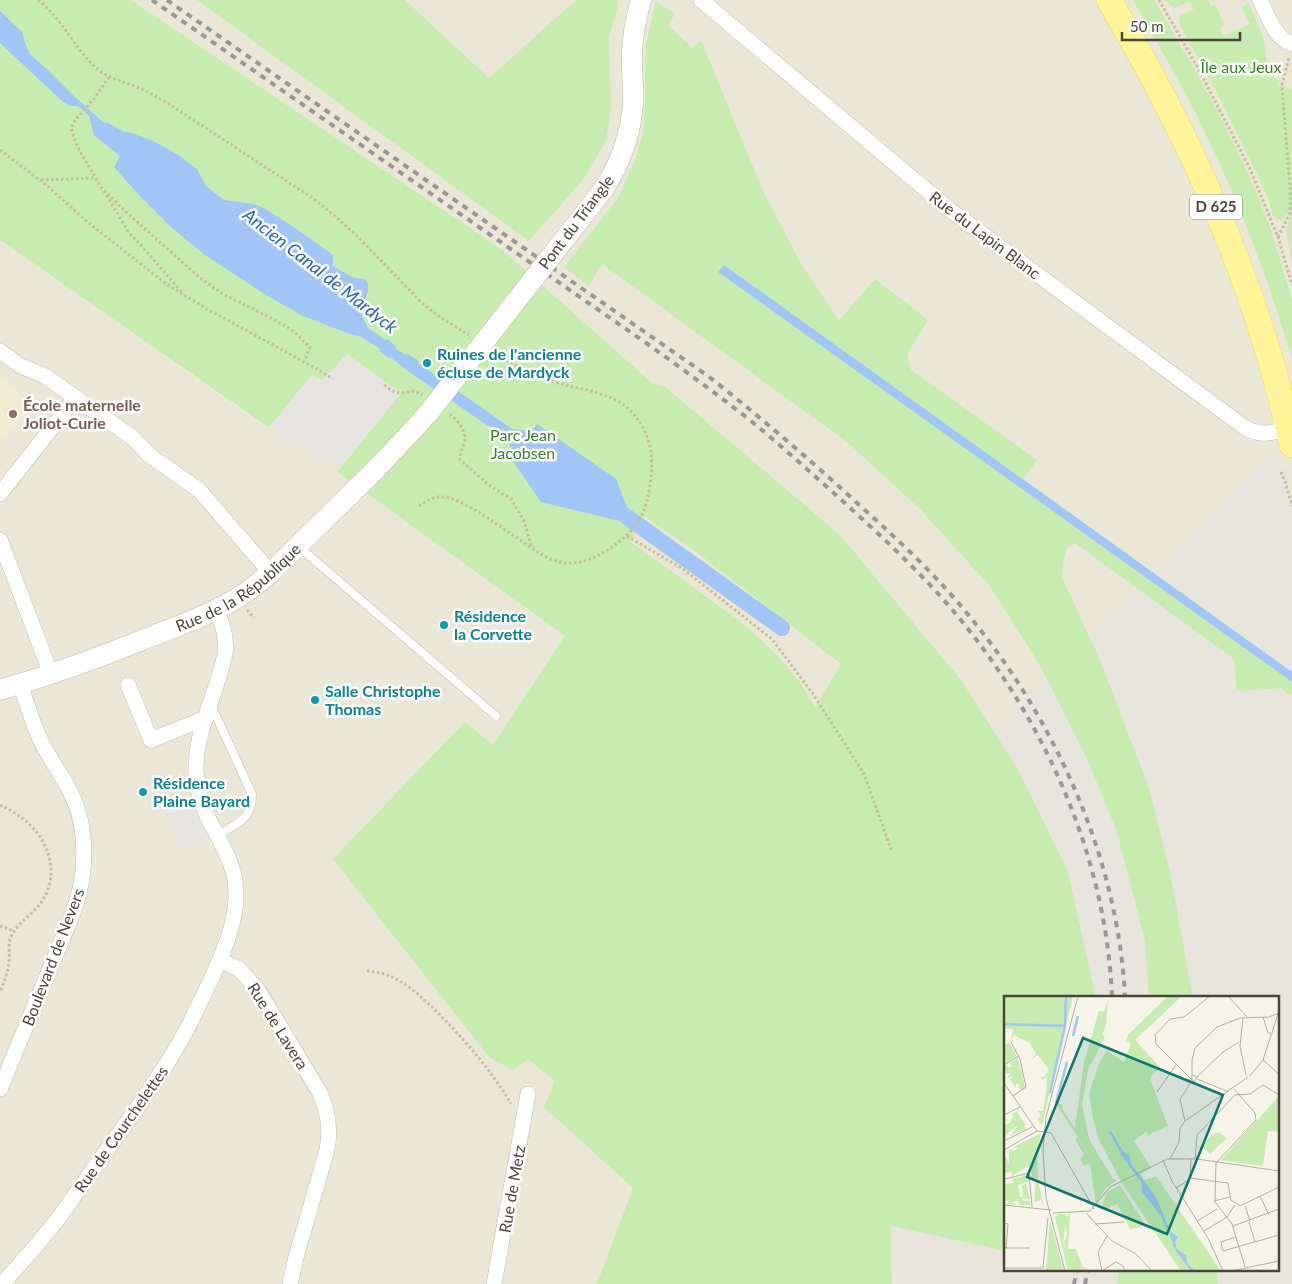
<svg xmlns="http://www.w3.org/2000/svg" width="1292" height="1284" font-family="Lato,sans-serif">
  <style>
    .residential { fill: #eae7d7 }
    .industrial { fill: #e8e5dd; fill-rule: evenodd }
    .education { fill: #f0ecd2 }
    .green { fill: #c6ecaf; fill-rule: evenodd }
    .parking { fill: #e7e5e1 }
    .water { fill: #a1c5f6 }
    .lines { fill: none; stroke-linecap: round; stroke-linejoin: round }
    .canal { stroke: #a1c5f6; stroke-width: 16 }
    .service-casing { stroke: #c2beaa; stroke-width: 9 }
    .minor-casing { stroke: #c2beaa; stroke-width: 16 }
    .tertiary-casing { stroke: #c2beaa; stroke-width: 21 }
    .primary-casing { stroke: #eddb5f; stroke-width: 26 }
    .path { stroke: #c5bd9a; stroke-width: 3; stroke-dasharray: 2.5 2.5; stroke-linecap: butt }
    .service { stroke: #fff; stroke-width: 8 }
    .minor { stroke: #fff; stroke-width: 15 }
    .tertiary { stroke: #fff; stroke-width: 20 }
    .primary { stroke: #fff498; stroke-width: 25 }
    .rail { stroke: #989898; stroke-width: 4; stroke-dasharray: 6 6; stroke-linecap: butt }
    .tertiary-bridge-casing { stroke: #c2beaa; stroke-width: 21; stroke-linecap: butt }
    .tertiary-bridge { stroke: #fff; stroke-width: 20 }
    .culture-dot { fill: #0f9aa8; stroke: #fff; stroke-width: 2 }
    .education-dot { fill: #8d6e63; stroke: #fff; stroke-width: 2 }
    .labels { text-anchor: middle; stroke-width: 5; stroke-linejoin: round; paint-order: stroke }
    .shield { fill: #fff; stroke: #807e72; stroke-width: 1 }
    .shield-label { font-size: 15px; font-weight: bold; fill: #4a4636 }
    .park-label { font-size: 16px; fill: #378124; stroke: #fff }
    .street-label { font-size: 16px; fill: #4a4636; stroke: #fff }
    .culture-label { font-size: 16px; font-weight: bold; fill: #0d838f; stroke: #fff; text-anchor: start }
    .education-label { font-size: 16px; font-weight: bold; fill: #785e54; stroke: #fff; text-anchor: start }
    .water-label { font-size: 18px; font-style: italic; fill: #2664bf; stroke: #fff }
    .inset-river { fill: none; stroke: #a1c5f6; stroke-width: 2.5 }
    .inset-road { fill: none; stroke: #b1aea1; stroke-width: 1 }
    .view { fill: #0f766e; fill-opacity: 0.15; stroke: #0f766e; stroke-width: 2.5 }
    .inset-edge { fill: none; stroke: #4a4636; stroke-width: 2.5 }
  </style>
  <rect width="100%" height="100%" fill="#f6f4e9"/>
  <path class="residential" d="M131,0H1292V473L1269,456L1138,590L1112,616L1098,626L884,882L892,1284H0V240L268,428L270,426L288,440H292L300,444L316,454L328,463L331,460L340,468L337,472L565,636L800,682L776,654L744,624L630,541L645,517L696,552L840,663L653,385L504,251Z"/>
  <path class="industrial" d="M1269,455L1292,473V1284H892L884,882L972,756L1098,626L1112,616L1138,590ZM1006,998H1278V1270H1006Z"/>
  <path class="education" d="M0,375L34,406L0,442Z"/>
  <path class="green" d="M0,0H131L504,251L653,384L664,386L839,534L961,680L1018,769L1068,872L1095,994V998H1006V1251L891,1226L892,1284H597L633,1188L544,1107L555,1081L528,1059L513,1070L490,1058L333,859L465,722L493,745L565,636L337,472L401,393L347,355L322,381L312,375L269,428L0,240ZM645,517L696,552L841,664L815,708L800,682L776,654L744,624L630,541Z
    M197,0H405L489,78L576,0H618V6L609,37L611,108L606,141L585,177L529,241Z
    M1133,0H1154L1191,63L1208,93L1242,160L1261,204L1272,232L1292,301V360C1268,277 1237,197 1199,120C1179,79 1155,40 1133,0Z
    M1164,0H1208L1211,6L1215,4L1221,16L1220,17L1224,24C1219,28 1220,34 1226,35L1250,24L1242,7L1248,3C1258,24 1268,43 1266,66L1280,82L1277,84L1279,87L1282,85L1292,89V263L1286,231L1290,216L1289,215L1290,210C1286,214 1285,220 1277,220L1273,216L1270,203L1261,182L1217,93L1179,23L1180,16L1194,9L1190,1L1175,8Z
    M656,1L675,14L668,25L692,48L701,40L763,191L800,262L839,321L875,279L928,320L907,354L911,370L1037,460L1023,479L724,265L718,272L1292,682V694H1287L1282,688L1237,691L1234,659L1075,543L1066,549L1063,563L1062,577L1100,660L1149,788L1170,872L1193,998H1149L1145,941L1117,832L1089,763L1041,667L990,586L920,509L847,442L602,264L589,286L564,267L618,198L635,160L643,133L645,104V78L646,44Z
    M1119,1270H1216L1218,1284H1117Z"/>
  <path class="parking" d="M347,354L401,393L340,468L331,460L328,463L316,454L300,444L292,440H288L270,426L312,375L322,381Z
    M193,802L209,838L181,850L166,814Z"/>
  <path class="water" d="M0,11L22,32L25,43L30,54L51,73L75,97L104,123L106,122L125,132L132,133L151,140L177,154L197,169L206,186L224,200L253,204L264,208L295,228L333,255V266L354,278L365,279C373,290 365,299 359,309L368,328L385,340L387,339L396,346L395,348L406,355L408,354L419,361L418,363L512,429L532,431L537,424L616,479L631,517L635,520L632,524L541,502L513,461L516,457L506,438L409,372L390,357L389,358L379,351L380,349L362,337L350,334L303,316L266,295L205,255L171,227L139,195L114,167L120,156L94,135L89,116L78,106H70L62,101L0,43Z
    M724,265L1292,672V682L718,272Z"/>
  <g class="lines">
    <path class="canal" d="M616,509L782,628"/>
    <g class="service-casing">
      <path id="service" d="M298,546L496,716
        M211,705L252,794C253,819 236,824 218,835"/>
    </g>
    <g class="minor-casing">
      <path id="minor" d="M701,0L950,210L1244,427C1262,438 1273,432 1292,428
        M1260,0C1268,15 1274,38 1292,44
        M0,351L21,366L45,376L133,438L149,455L199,490L270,572
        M0,494L75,398
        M0,540L51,674
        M128,685L151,740L206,718
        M220,960L239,969L258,990L320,1093C328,1112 331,1129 327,1150L296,1257L290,1284
        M0,1089L73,913C87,875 89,829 70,791C62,775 51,761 43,745C33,726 27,704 20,684
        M2,1284C18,1266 34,1249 49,1230C60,1217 70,1202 80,1188C93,1169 107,1151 120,1132C140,1103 161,1075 178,1045C190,1025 199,1004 209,984C221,957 235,928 236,898C238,854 206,829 198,789C188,743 216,698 225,654C227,637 223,625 216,610
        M494,1284L528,1094"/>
    </g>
    <g class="tertiary-casing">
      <g id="tertiary">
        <path d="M603,190C620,164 631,135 633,103C634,90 632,78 632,65C631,43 635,21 641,0"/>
        <path id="s1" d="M0,690C51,675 101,657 150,637C180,625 210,615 237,598C267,580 291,552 316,528C355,490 394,452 430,411"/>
      </g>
    </g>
    <g class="primary-casing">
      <path id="primary" d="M1109,0C1173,108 1228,221 1265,342C1276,376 1284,410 1292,445"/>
    </g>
    <path class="path" d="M38,0C62,18 74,48 96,68C108,79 126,82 142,89C150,93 158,98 166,102L314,199L336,217L358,237L422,303L440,317L469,335
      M1159,0L1198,68L1250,169L1278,237L1292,285
      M109,77L94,99L76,119L71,128L75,141L81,153L101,187L125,211L199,277L214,288L223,294L267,316L289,328L294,332L310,347L304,362
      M0,150L45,184L90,224L165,283L207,309L319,370L333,379
      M41,180L96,178
      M104,191L128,231L181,291
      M1278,237L1289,215L1291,202L1282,85L1289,57
      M384,385C397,395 400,394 414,391L422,395
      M450,414C458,421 468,432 464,444C462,450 460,453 460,460L489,485L511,499L524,521L532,548
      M1281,472L1285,481L1292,506
      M419,506C425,502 432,497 440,497C449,496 460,502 468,506C486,516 502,528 519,539C535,550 550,563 569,563C586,563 598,556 611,548C627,537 643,520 647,501C652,479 655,455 646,434C627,389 586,393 548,380C530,374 513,364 497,354
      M627,536L683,569L772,639L813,694L864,774L892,852
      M247,610L254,618
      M0,805C27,817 51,840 51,872C51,882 48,892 42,901C33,915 16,923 10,939C8,946 10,955 9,962C8,973 4,982 0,992
      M0,926L14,931
      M367,971C377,972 387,974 396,979C410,986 422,998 433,1008C462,1037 490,1068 511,1104"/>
    <use href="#service" class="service"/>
    <use href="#minor" class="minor"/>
    <use href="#tertiary" class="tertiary"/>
    <use href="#primary" class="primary"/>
    <path class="rail" d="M152,0L649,345C685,371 721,397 756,425C787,451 817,478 847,505C891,545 935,586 972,634C1052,737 1107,866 1112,998
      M167,0L708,376C759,416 808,458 856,502C895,537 933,572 966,612C1054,717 1119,860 1125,998
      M1074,1284L1077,1270
      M1085,1284L1088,1270"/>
    <g class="tertiary-bridge-casing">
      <path id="tertiary-bridge" d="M430,411L603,190"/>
    </g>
    <use href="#tertiary-bridge" class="tertiary-bridge"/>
  </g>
  <g class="culture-dot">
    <circle cx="427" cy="363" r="5"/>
    <circle cx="444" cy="625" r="5"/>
    <circle cx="315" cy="700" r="5"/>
    <circle cx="143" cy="792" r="5"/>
  </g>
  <circle class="education-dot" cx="13" cy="414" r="5"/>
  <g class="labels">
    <rect class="shield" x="1190" y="194.5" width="52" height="25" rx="4"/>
    <g class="shield-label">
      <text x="1216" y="212">D 625</text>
    </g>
    <g class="park-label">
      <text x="1241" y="73">Île aux Jeux</text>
      <text x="523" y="441">Parc Jean<tspan x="523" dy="18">Jacobsen</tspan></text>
    </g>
    <g class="street-label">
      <text transform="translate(576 222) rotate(-53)" y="6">Pont du Triangle</text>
      <text transform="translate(985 235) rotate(37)" y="6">Rue du Lapin Blanc</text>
      <text dy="6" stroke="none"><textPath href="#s1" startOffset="261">Rue de la République</textPath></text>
      <text transform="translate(53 957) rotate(-69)" y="6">Boulevard de Nevers</text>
      <text transform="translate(278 1026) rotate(58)" y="6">Rue de Lavera</text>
      <text transform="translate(121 1129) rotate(-55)" y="6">Rue de Courchelettes</text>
      <text transform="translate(512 1189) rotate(-80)" y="6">Rue de Metz</text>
    </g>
    <g class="culture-label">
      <text x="437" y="360">Ruines de l'ancienne<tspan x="437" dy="18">écluse de Mardyck</tspan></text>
      <text x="454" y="622">Résidence<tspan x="454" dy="18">la Corvette</tspan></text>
      <text x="325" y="697">Salle Christophe<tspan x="325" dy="18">Thomas</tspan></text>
      <text x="153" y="789">Résidence<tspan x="153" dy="18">Plaine Bayard</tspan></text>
    </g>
    <g class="education-label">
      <text x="23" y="411">École maternelle<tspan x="23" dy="18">Joliot-Curie</tspan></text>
    </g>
    <g class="water-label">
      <text transform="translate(320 271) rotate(38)" y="6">Ancien Canal de Mardyck</text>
    </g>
  </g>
  <g transform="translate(1004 996)">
    <rect width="275" height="275" fill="#f6f4e9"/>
    <path d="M0,0H69L38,129L33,123L37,120L34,115H39L43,89L42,81L39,84L35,80L40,81L45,74L34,59L26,64L32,58L26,47L10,39L7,44L9,33L0,32ZM164,0H178L131,44L156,71L146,82L164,130L144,139L142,136L130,145L147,172L137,178L141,184L152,180L217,275H177L119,189L95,144L89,122L85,97L96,65L103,55L120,66L127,48L122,44L124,39ZM104,2L102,30L98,38L101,41L84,74L78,108L85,143L109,183L113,184L101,193L92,209L86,167L80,170L76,163L80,158L71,143L73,141L97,177L51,106L59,109L58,113L71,132L80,66L95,15L100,16ZM5,46L13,60L2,67L0,50ZM14,62L16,71L12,74L17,72L21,92L18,94L14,91L16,89L12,87V92L6,84L9,80L3,82L7,77L3,78L0,72L3,68L4,72L8,70L10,72L6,67ZM275,100V136L264,135L259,170L217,164ZM16,114L13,116L22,129L19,130L23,132L6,140L14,129L0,140V130L7,126L8,121L12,125L8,118ZM214,136L223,142L206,158L199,151L205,141ZM37,137L33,158L34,185L40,211L37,204L30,206L32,181L28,183L27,172L24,170L8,180V176L0,177V158L5,168V153L11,155L14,152L10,151ZM24,179L25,186L14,189L16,201H19L18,189L22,188L26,203L19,202V205H26V209H16L13,204L8,207L13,209L3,208L6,204L1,205L0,188L10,187L8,183ZM116,189L142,230L126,233L113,208L97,214L103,196ZM66,217L64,253H72L78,270L87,275H68L65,269L60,246L63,240L61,224ZM55,218H63L59,246L67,275H64L51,221ZM46,225L60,275H42Z" fill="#c6ecaf"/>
    <path d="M117,154L126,160L127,168L152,201L166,235L174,241L171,246L173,253L182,259L183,267L191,275L186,274L172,255L157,220L138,196L137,186L117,159Z" fill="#a1c5f6"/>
    <path class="inset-river" d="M0,28L61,30L46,97M61,29L62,0M69,40L74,20M52,107L63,66M106,136L118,156"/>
    <path class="inset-road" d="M224,0L243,21M259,21L264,37H267M239,22L236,50L242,79M7,46L16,63L22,91L9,100M259,64L275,78M0,69L15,60M189,79L193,81L190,86L188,84V64L191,52L213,31L236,22L265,21L275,17M246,80L259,64L274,18M193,81L219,56L235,46M193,83L225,96M188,84L152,48L151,39L166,23L180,21L206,0M0,87L33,135M153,96L172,69M0,119L16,111M181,125L176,103L188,85M33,135L47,137L90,213M0,145L28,131M0,154L33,135M166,163L175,146L176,132L181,125L244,81M191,163L193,139L231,99L246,98L259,89L275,99M159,164L168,185L204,242L219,275M212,166L211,206L228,228L241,271M213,166L252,124L251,117L230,93M186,182L224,187L227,204L236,210L275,191M1,183L25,177L28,211M172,192L186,183L187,163M256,200L265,219M210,205L226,201M0,209L47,214M241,210L246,225M49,217L86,215L106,191L163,163H193L275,175M82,217L108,245L132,258L148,275M193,225L213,213M245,226L251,246M0,227L4,228L2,252M91,228L120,226M229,230L275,213M200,235L223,221L231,209M232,241L217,246L219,255L275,239M0,252V272M1,252H26M0,272H39L44,222M61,275L42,202L39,154L42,121L74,0M98,275L94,256L103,240M98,275L112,266L119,270L121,275M227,275L275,265"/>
    <path class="view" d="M79,42L219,99L163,238L23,181Z"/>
    <rect width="275" height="275" class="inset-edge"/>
  </g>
  <path d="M1122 32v8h118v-8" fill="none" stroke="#4a4636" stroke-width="2.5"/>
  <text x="1130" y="32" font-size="15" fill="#4a4636" stroke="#ffffff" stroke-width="4" paint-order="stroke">50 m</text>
</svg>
